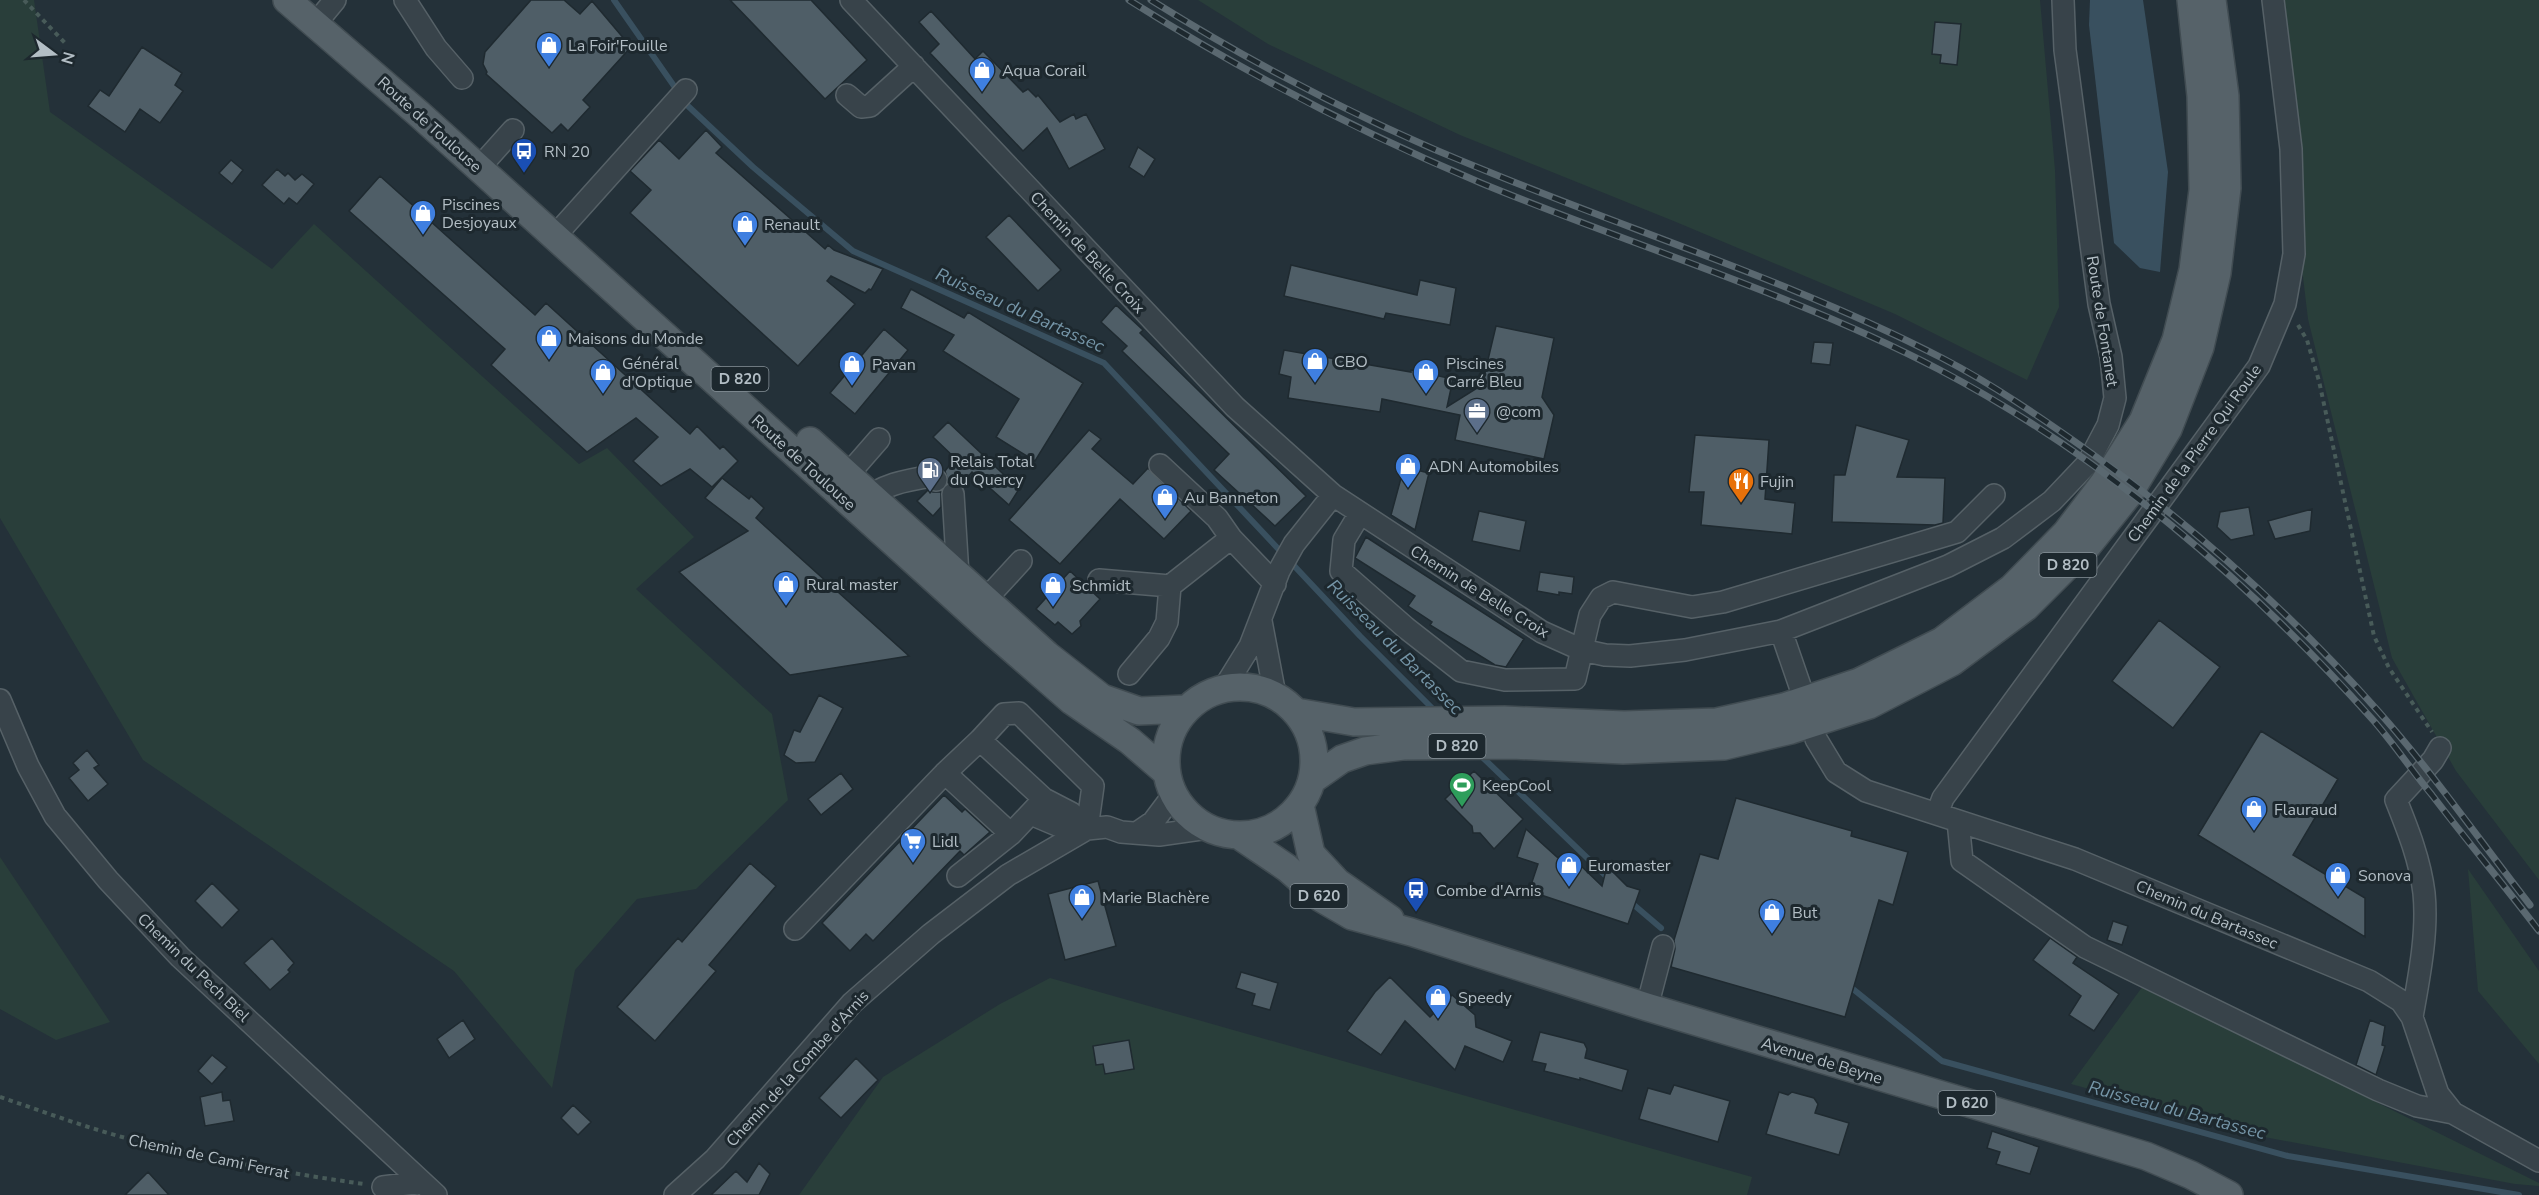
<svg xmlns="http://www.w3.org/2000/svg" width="2539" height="1195" font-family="'Nunito Sans',sans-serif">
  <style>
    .green { fill: #293e3a }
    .water { fill: #39505f }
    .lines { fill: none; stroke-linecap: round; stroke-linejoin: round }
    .stream { stroke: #39505f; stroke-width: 6 }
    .building { fill: #4f5e67; stroke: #1f2a30; stroke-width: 1.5 }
    .minor-casing { stroke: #566167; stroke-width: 24 }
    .major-casing { stroke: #414c52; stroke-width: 30 }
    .path { stroke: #485b59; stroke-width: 4; stroke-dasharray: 4.5 4.5; stroke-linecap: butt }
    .minor { stroke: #38434a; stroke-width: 21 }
    .major { stroke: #566269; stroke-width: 27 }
    .rail-casing { stroke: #5a6870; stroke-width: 7 }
    .rail { stroke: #1d282e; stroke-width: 4.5; stroke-dasharray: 14; stroke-linecap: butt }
    .labels { text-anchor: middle; stroke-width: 6; stroke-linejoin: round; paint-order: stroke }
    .shield { fill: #1d282e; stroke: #869198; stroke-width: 1.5 }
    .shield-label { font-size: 15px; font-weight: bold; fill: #b3bec5 }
    .poi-label { font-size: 16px; fill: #b3bec5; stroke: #1d282e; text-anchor: start }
    .street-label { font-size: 16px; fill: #b3bec5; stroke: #1d282e }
    .water-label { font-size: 18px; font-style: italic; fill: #7595a7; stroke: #1d282e }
  </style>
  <rect width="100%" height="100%" fill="#243139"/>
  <path class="green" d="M0,0H34L50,112L272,269L314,224L579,464L607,448L694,537L636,589L772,714L788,800L696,889L637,899L575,970L552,1088L454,971L143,760L0,518Z
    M1198,0H2040L2055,170L2059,307L2027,380L1895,314L1676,222L1460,135L1268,44Z
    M2270,0H2539V880L2456,771L2392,658L2308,319Z
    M0,857L110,1022L56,1040L0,1009Z
    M2468,869L2539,971V1064L2478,991Z
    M1050,978L1752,1177L1747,1195H799L883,1077L1000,1004Z
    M2143,986L2539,1183V1186L2515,1184L2259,1136L2071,1084Z"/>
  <path class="water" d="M2090,0H2143L2168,172L2160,272L2140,268L2114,243L2089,25Z"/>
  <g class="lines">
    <path class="stream" d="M614,0L688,106L753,167L853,251L1104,363L1360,636L1437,713
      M1478,753L1605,875
      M1634,905L1661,928
      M1853,989L1942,1061L2288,1156L2519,1195"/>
  </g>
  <path class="building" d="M531,0H564L580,14L592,1L631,47L583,100L590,107L568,131L561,124L552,133L486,74L487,72L483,64L485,52Z
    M730,0H811L867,60L825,99Z
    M931,11L975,59L983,51L1023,92L1028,89L1036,97L1038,95L1060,122L1074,114L1076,119L1086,114L1105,149L1069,169L1047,128L1023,151L930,53L939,44L919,22Z
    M1935,22L1961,24L1957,65L1940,63L1941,55L1932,54Z
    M142,47L182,73L175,85L183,91L160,123L140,109L125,132L88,106L100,90L109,96Z
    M706,130L722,147L716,153L825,249L828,245L834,250L883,269L871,290L869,289L865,293L831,276L827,281L855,304L798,366L630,213L651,190L630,171L659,140L679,159Z
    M1138,147L1155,159L1144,177L1129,167Z
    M231,160L243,170L232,184L219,173Z
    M277,169L285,176L288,173L295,180L302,174L314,184L297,204L289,198L284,204L262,185Z
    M380,176L535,315L546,303L690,434L697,426L720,449L723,446L738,461L712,487L690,469L661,486L633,461L658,437L636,418L587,452L491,365L505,349L349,211Z
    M1009,215L1061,270L1038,291L986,237Z
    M1291,265L1417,295L1420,280L1456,288L1450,325L1386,313L1384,319L1284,296Z
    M911,289L964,318L968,312L1083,383L1035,461L996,437L1019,399L943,351L954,335L901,308Z
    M1116,305L1143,330L1140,333L1306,496L1275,526L1214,470L1229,454L1122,351L1127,346L1101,322Z
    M1496,326L1554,338L1542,397L1554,415L1544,459L1455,440L1460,415L1382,399L1380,412L1288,398L1291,377L1279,374L1284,350L1411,372V370L1453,379L1447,407L1482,385Z
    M884,329L908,350L855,414L830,393Z
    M1814,342L1833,343L1830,365L1811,363Z
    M948,422L1019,489L1009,505L972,472L961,485L953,481L948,482L945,471L955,458L933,437Z
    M1856,425L1909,440L1897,477L1945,478L1943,523L1935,525L1832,522L1834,475H1845Z
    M1089,430L1101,439L1092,449L1133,484L1148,468L1191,511L1164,539L1120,499L1060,564L1009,520Z
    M1695,435L1769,440L1765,499L1795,503L1792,534L1701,525L1704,492H1689Z
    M1404,467L1429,473L1415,530L1391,515Z
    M722,478L749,499L751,496L764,508L756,518L909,656L790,675L679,572L748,531L705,498Z
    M928,490L933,492H941V507L933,516L917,501Z
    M2249,507L2254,535L2231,540L2217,527L2220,512Z
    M2312,509L2310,531L2275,539L2268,521Z
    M1479,511L1526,521L1520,551L1472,541Z
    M1366,537L1524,639L1506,667L1495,665L1430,625L1432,622L1408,606L1415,596L1355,558Z
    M1070,571L1100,599L1080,621L1081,626L1072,634L1058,622L1055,625L1036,609Z
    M1540,572L1574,577L1572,594L1559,592V595L1537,591Z
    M2159,620L2220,667L2173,728L2112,681Z
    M819,695L843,708L815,762L796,763L784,755L794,730L800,732Z
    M2261,731L2338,779L2293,855L2365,898V937L2198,835Z
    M87,750L99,765L94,768L108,784L88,801L69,778L79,770L73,763Z
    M1474,771L1523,819L1494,849L1480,833H1473L1472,826L1445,799Z
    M841,773L853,789L821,815L808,799Z
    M944,795L962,812L965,809L990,832L964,855L960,851L873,941L866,934L850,951L822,923Z
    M1736,798L1852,831L1851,836L1908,852L1893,905L1879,900L1845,1017L1671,967L1675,949L1674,940L1700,854L1718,859Z
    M1526,829L1557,857L1578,863L1602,886L1607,866L1627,886L1640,890L1628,924L1529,891L1538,864L1517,857Z
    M750,863L776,886L709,965L716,971L655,1041L617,1007L678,938L682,942Z
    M1098,881L1116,946L1065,960L1048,894Z
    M212,883L239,910L222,928L195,901Z
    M2113,921L2128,926L2122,945L2107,940Z
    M272,938L294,963L288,970L290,972L270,990L244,963Z
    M2050,938L2077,957L2073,963L2119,994L2094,1031L2069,1015L2081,996L2033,960Z
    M1241,972L1278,983L1270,1010L1252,1005L1255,994L1236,988Z
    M1390,977L1430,1017L1452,995L1475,1015L1476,1027L1512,1041L1503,1062L1465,1046L1455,1070L1405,1021L1381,1055L1347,1031L1375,992Z
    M463,1020L475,1039L449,1058L437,1039Z
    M2370,1020L2385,1026L2382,1045L2385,1046L2376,1075L2356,1065Z
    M1540,1032L1584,1043L1587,1049L1585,1058L1628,1070L1622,1091L1580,1078V1080L1544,1071L1546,1064L1532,1061Z
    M1129,1040L1134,1069L1105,1074L1103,1064L1096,1065L1093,1046Z
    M212,1055L227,1067L212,1084L198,1071Z
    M856,1058L878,1080L841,1118L819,1098Z
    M1674,1085L1730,1101L1718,1142L1639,1119L1648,1088L1670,1094Z
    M222,1092L223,1101L230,1100L234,1121L205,1126L200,1097Z
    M1779,1092L1788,1095L1792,1092L1814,1098L1818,1104L1815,1113L1849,1123L1839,1155L1766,1134Z
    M573,1105L591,1122L578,1135L561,1118Z
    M1992,1131L2039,1147L2030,1174L1996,1164L2000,1152L1987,1148Z
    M759,1163L770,1174L759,1195H711L736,1171L747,1182Z
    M148,1172L169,1195H125Z"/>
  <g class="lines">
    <g class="minor-casing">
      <path id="minor" d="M405,0L436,48L462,78
        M851,0L1235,407L1333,495L1542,632L1582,650L1605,655L1630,656L1685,650L1781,631L1948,566L2003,538L2052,501L2088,463L2108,425L2115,398L2111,357L2099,304L2065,50L2063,0
        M316,23L335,0
        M847,95L861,107L870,106L914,66
        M479,168L513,130
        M554,237L686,90
        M1160,465L1217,518L1231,538
        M838,486L879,439
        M861,503C879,485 907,480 932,476L936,480
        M1359,515L1344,540L1341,571L1406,628L1461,671L1505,680L1575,679L1590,615L1601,598L1613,592L1692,607L1723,602L1957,532L1994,495
        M1099,580L1170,586L1231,538L1275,584
        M952,582L958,575L953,494
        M975,611L1021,561
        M1261,621L1275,695
        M1781,631L1801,689
        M1129,674L1159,638L1167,622L1170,586
        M1224,688L1250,646L1279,571L1294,544L1333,495
        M0,700L28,766L55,816L108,880L180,957L436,1195
        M1816,739L1836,772L1866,791L2075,859L2369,981L2401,1001L2412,1017L2438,1094L2453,1113L2539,1161
        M980,740L1044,799L1071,813L1087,829
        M1031,814L1064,828L1072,836
        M1937,814L1943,798L2259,366L2285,304L2294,254L2291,149L2273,0
        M1958,821L1962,861L2085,947L2378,1090L2417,1106L2453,1113
        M1137,833L1153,822L1174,794
        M1011,834L945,773L980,740L1004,714L1019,713L1093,786L1087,829
        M958,876L1011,834L1044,799
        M795,929L945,773
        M1647,1007L1663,946
        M2412,1017C2419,977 2428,933 2424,893C2420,860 2408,830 2396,800L2433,760L2440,748
        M383,1187L422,1182
        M675,1195L715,1159L852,1003L931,934L1008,875L1087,829L1107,827L1121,832L1159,835L1208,828"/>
    </g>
    <g class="major-casing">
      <path id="major" d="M287,0L419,114L994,633L1072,701L1130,741L1166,772
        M810,441L1047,655L1102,698L1139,711L1186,709
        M1166 761a74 74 0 1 1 148 0a74 74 0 1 1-148 0Z
        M1296,712L1354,722L1504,720L1624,725L1717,722L1784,707L1859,682L1942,641L2012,588L2066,533L2104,483L2143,421L2176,340L2193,270L2203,190L2201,96L2191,0
        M1312,780L1342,759L1365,751L1403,746L1512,745L1623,750L1724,746L1791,730L1869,705L1952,662L2026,607L2088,545L2128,495L2168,429L2200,347L2217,273L2227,188L2225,96L2212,0
        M1300,805L1311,854L1337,882L1390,919
        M1240,836L1287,868L1321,898L1352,916L1411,932L1647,1007L2146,1156L2191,1175L2229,1195"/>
    </g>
    <path class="path" d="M24,0L67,45
      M2298,325L2307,340L2319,381L2374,636L2389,668L2432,732
      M0,1097C42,1111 84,1127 126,1138C205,1158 284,1173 364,1184"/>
    <use href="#minor" class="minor"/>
    <use href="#major" class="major"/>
    <g class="rail-casing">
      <path id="rail" d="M1129,0C1243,72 1357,131 1481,183C1633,246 1792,293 1938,369C2102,455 2250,582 2373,720C2394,744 2412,771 2432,795C2467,841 2504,885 2539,931
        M1151,0C1258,67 1371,125 1489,172C1640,234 1796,283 1942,358C1994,385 2043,419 2091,453C2197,529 2293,615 2379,712C2433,773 2480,841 2530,905"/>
    </g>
    <use href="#rail" class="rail"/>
  </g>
  <defs>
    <g id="shop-pin" transform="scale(1.35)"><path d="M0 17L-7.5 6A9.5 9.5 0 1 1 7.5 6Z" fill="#3f7fe0" stroke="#1d282e"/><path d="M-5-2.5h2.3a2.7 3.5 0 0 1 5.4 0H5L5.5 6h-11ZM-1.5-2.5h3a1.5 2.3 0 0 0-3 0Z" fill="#fff"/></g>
    <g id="bus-pin" transform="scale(1.35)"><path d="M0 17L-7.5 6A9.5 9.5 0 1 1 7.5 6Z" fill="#1a4fb4" stroke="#1d282e"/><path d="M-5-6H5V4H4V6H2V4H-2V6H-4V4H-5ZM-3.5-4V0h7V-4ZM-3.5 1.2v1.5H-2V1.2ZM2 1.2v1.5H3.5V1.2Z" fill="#fff"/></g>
    <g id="office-pin" transform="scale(1.35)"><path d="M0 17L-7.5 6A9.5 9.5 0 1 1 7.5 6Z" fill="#5c6f8a" stroke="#1d282e"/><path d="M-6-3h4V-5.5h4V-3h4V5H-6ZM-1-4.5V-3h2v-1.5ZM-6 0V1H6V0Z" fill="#fff"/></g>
    <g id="fuel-pin" transform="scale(1.35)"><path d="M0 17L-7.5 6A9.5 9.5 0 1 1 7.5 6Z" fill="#5c6f8a" stroke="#1d282e"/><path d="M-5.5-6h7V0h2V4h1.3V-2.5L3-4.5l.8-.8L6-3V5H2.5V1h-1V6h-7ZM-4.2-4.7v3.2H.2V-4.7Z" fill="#fff"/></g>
    <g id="restaurant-pin" transform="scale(1.35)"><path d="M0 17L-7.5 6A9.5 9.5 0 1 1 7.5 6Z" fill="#e8710a" stroke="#1d282e"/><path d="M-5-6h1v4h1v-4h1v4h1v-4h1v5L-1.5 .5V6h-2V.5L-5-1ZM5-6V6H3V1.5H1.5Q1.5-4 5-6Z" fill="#fff"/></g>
    <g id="stadium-pin" transform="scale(1.35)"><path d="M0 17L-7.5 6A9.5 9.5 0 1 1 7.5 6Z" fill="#2e9e5b" stroke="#1d282e"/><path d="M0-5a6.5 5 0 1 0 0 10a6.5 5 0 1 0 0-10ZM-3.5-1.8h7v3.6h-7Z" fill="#fff"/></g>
    <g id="supermarket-pin" transform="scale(1.35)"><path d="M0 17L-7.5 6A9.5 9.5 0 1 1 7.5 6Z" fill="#3f7fe0" stroke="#1d282e"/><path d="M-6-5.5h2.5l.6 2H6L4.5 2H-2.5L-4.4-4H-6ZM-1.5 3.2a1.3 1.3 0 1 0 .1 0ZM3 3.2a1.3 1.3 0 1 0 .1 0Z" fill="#fff"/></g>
  </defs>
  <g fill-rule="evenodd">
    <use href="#shop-pin" x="549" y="45"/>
    <use href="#shop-pin" x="982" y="70"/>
    <use href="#bus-pin" x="524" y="151"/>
    <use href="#shop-pin" x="423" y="213"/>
    <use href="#shop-pin" x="745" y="224"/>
    <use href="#shop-pin" x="549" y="338"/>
    <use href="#shop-pin" x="1315" y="361"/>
    <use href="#shop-pin" x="852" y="364"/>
    <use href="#shop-pin" x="603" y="372"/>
    <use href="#shop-pin" x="1426" y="372"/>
    <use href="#office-pin" x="1477" y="411"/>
    <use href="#shop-pin" x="1408" y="466"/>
    <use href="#fuel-pin" x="930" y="470"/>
    <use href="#restaurant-pin" x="1741" y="481"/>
    <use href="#shop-pin" x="1165" y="497"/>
    <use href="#shop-pin" x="786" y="584"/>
    <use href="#shop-pin" x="1053" y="585"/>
    <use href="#stadium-pin" x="1462" y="785"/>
    <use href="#shop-pin" x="2254" y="809"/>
    <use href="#supermarket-pin" x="913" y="841"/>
    <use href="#shop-pin" x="1569" y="865"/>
    <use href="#shop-pin" x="2338" y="875"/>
    <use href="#bus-pin" x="1416" y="890"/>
    <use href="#shop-pin" x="1082" y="897"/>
    <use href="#shop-pin" x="1772" y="912"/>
    <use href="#shop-pin" x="1438" y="997"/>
  </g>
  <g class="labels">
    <g class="shield">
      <rect x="711.5" y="367" width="57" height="24" rx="4.5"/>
      <rect x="2039.5" y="553" width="57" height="24" rx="4.5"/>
      <rect x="1428.5" y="734" width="57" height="24" rx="4.5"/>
      <rect x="1290.5" y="884" width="57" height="24" rx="4.5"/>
      <rect x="1938.5" y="1091" width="57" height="24" rx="4.5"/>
    </g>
    <g class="shield-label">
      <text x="740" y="384">D 820</text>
      <text x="2068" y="570">D 820</text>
      <text x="1457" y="751">D 820</text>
      <text x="1319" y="901">D 620</text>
      <text x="1967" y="1108">D 620</text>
    </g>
    <g class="poi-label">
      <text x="568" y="51">La Foir'Fouille</text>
      <text x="1002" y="76">Aqua Corail</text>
      <text x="544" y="157">RN 20</text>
      <text x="442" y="210">Piscines<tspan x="442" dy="18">Desjoyaux</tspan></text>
      <text x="764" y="230">Renault</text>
      <text x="568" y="344">Maisons du Monde</text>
      <text x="1334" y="367">CBO</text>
      <text x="622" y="369">Général<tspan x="622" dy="18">d'Optique</tspan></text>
      <text x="1446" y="369">Piscines<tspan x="1446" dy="18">Carré Bleu</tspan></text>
      <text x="872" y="370">Pavan</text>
      <text x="1496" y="417">@com</text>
      <text x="950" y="467">Relais Total<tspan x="950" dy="18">du Quercy</tspan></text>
      <text x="1428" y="472">ADN Automobiles</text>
      <text x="1760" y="487">Fujin</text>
      <text x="1184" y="503">Au Banneton</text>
      <text x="806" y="590">Rural master</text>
      <text x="1072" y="591">Schmidt</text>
      <text x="1482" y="791">KeepCool</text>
      <text x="2274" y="815">Flauraud</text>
      <text x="932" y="847">Lidl</text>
      <text x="1588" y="871">Euromaster</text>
      <text x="2358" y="881">Sonova</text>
      <text x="1436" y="896">Combe d'Arnis</text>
      <text x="1102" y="903">Marie Blachère</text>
      <text x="1792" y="918">But</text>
      <text x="1458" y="1003">Speedy</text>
    </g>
    <g class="street-label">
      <text transform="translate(430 124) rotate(42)" y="6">Route de Toulouse</text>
      <text transform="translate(1088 252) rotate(47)" y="6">Chemin de Belle Croix</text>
      <text transform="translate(2103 321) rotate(81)" y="6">Route de Fontanet</text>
      <text transform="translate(2194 453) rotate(-54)" y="6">Chemin de la Pierre Qui Roule</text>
      <text transform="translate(804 462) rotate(42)" y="6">Route de Toulouse</text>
      <text transform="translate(1480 591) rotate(32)" y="6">Chemin de Belle Croix</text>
      <text transform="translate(2207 914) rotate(23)" y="6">Chemin du Bartassec</text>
      <text transform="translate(194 967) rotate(44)" y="6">Chemin du Pech Biel</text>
      <text transform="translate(1822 1060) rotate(17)" y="6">Avenue de Beyne</text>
      <text transform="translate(797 1068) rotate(-48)" y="6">Chemin de la Combe d'Arnis</text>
      <text transform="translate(209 1156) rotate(12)" y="6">Chemin de Cami Ferrat</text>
    </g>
    <g class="water-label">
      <text transform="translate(1020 310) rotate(24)" y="6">Ruisseau du Bartassec</text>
      <text transform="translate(1395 647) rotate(45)" y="6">Ruisseau du Bartassec</text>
      <text transform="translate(2177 1110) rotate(15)" y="6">Ruisseau du Bartassec</text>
    </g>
  </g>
  <g transform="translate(54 54) rotate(106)" stroke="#1d282e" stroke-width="4.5" paint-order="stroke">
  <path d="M0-4.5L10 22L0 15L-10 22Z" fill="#b3bec5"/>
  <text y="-9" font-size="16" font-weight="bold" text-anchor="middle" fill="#b3bec5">N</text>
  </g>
</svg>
